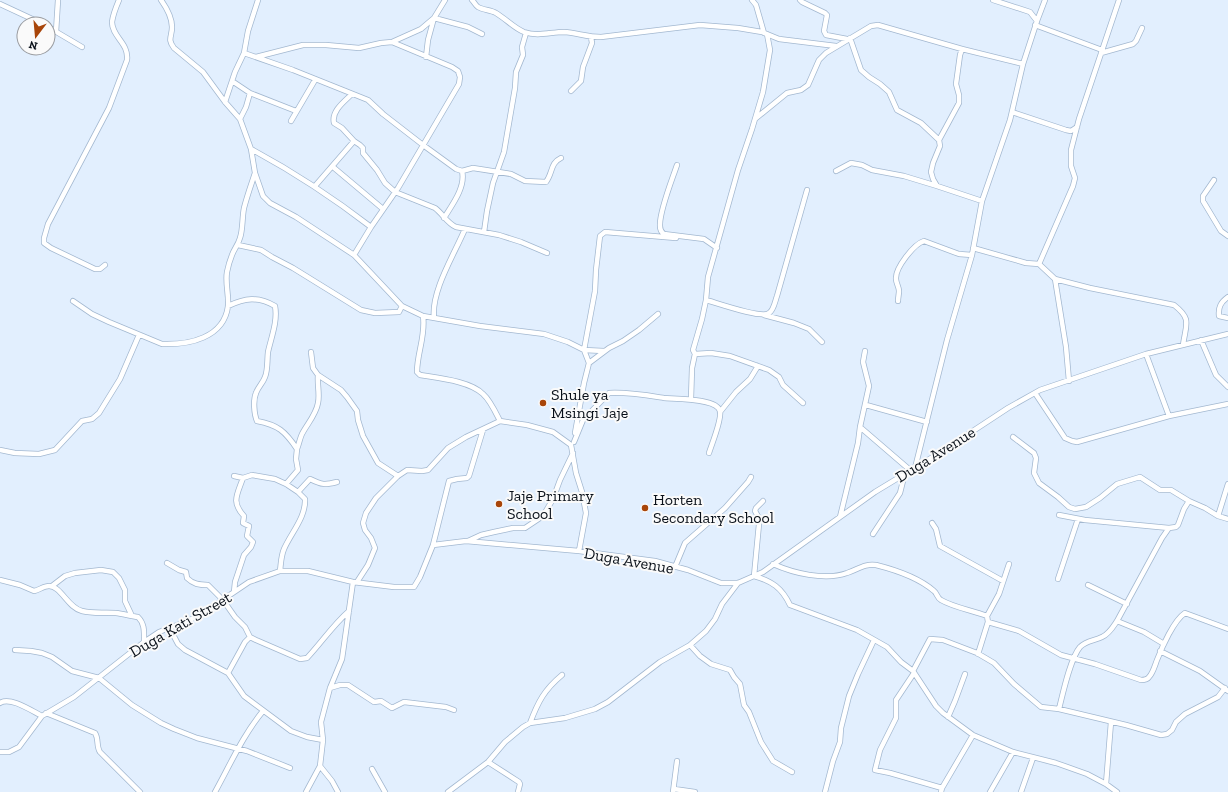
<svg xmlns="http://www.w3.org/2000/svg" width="1228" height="792" font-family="'Zilla Slab',serif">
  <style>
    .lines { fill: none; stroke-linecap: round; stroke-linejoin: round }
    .minor-casing { stroke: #a3b8d0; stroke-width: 6 }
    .minor { stroke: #fff; stroke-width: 4.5 }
    .poi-dot { fill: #a84509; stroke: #fafafa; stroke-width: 1.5 }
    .labels { text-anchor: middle; stroke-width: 4; stroke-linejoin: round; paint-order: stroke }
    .poi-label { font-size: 16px; fill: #091019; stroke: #fafafa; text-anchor: start }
    .street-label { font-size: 16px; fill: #091019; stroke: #fafafa }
  </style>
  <rect width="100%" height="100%" fill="#e2effe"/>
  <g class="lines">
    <g class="minor-casing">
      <path id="minor" d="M161,0C166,7 172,18 172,27C172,37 167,39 174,48L203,72L225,102L240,119L251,149L255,173L263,196L270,203L296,217L354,255L402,306L423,316C426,335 417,353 417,372L420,375C438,378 470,381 483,394C490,400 496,413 500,421
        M472,0C474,2 476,6 478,7C483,10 491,10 496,13C506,19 514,28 524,32C538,37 551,32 564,32C577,33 588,37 601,37L700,25L738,28L762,32L779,39L836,46
        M752,0L756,5L764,33
        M800,0L802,2L825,13L827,15L824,31L826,35L847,39
        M993,0L1030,12L1037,21
        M0,4L43,24
        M1035,25L1102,50
        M48,27L82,47
        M56,32L58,0
        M850,38L861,70L869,77L880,84L889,92L897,110L921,123L939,140L940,146L933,163L931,172L933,179L937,186L982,201
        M244,53L293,70L368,100L383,114L423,145L456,169L462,171C466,187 452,205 444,218
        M1101,53L1133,44L1136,41L1142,28
        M256,57L303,45H326L359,48L381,43L392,42L421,29L434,18L445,0
        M426,57L428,40L434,18L468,27L482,34
        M232,81L250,93L296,111
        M571,91L581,81L583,67L592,43L591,37
        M352,94C345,101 331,111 334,123L342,128L354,141L360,145L363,148V153L377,170L385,183L395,192L435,208C443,214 447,223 456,227L499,235L521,242L547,253
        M225,102L235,72L244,53L248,31L258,0
        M1012,112L1066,130L1071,131L1077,127
        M240,119L246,107L250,93
        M755,119L787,93L801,90L808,85L819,60L826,53L871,26L878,25L962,49L1023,64
        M291,121L315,80
        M939,140L959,103V95L956,84L960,55L962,49
        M251,149C294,172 332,197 371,227
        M677,165C672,180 659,212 660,226C660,230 661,232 664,234L704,239L717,248
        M333,167L383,209
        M462,171L473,168L511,174L525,181L546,182C553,173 550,163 561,158
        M836,171L851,163L862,165L872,170L904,176L937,186
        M1214,180L1203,196V201L1221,231L1228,236
        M315,186L354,141
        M484,232L487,211L493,183L504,152L515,88L516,72L523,55L522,47L526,33
        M238,245L261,250L272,257L293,268L361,310L375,313L399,312L402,306
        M973,248L1026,263L1039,264L1055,279L1066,347L1069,381
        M354,255L371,227L398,188L459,84L460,77L458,71L452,67L392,42
        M1039,264L1073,186L1075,178L1071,166V150L1079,119L1119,0
        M105,265L100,269H95L51,248L44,243V238L48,224L109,108L127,60C129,43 112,37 112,22C113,14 116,7 119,0
        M1055,279L1090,288L1174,305C1192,319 1186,324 1183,345
        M1228,297C1221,302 1218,307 1219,316L1228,318
        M706,300C717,303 762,319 769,313C774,310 775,301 777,296L807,190
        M73,301L92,314L109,322L162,344C189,345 224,338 228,306C229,295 225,283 227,272C228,267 230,260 232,255C234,249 238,245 240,238C243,229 242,218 244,208C247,196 251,185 255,173
        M898,301C898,298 899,294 899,291C899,287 896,283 896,279C895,268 914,244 924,241L959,254L972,255
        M228,306C245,298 258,296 275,306C278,321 271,338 268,352C267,360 268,370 265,377C263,383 258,387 256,393C253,400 254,414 257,421C278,425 285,431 297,449L296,459L298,470L286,484
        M764,315L794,323L809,329L822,342
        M423,316L480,326L544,334L568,342L584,350L589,363
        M434,318C431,291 454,255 465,229
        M1201,340L1216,375L1228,387
        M604,351L584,350L595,291L596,270L600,236L605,232L676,238
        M865,351L863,362L869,386L860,427L910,470
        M311,352L313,368L318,375L341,390L347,397L357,411L358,420L363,436L378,463L398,476
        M695,354L711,353L730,356L769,370L779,377L783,385L803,403
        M1146,354L1169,416
        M1035,393L1065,438L1072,441L1077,442L1169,416L1228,404
        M691,399L692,368L695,354L693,350L702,319L706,300L708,277L738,170L752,129L763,92L770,50L767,34
        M866,405L927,422
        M720,412L736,392L750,379L758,366
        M575,433L584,383L589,363L609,348L623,341L639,330L658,314
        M1013,437L1034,453L1036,458L1034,473L1039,483L1058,497L1069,507L1075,509L1086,507L1100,498L1117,484L1140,477L1160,490H1171L1189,501
        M574,442L583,420L609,393C628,392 645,395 664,398C675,399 717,398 720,411C722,420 712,443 709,453
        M297,449C299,444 300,438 302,434C307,424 316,415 318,403C320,394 317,385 318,375
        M0,450L15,453L39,454L55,450L82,421L92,419L99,413L120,379L139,335
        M915,468L947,340L972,255L982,201L1010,120L1023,64L1037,21L1045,0
        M234,476L243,478L252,475L275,479L286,484L298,492
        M763,501L756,508L755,511L759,518V524L754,576C772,581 782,588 790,605L857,630L887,647L901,662L913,671L936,706L943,713L973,735L1013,752L1056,763L1087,774L1106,784L1117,792
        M1059,515L1085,520L1169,528
        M1218,516L1228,484
        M840,517L858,443L860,427
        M932,523L936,529L940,546L1003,581
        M873,534L900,493L905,473
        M468,541L481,535L494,532L513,528H525L543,516L553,499L560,480L573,453
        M433,545L449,481L457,479L467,478L469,476L483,430
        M167,563L179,570L186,572L187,578C193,584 199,585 208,585L223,600L235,617L245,627L250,637L256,640L300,659L307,658C322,642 333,625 349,611
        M773,564C793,573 825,581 847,573C857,570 865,563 876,565C896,570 918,577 934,591C937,593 937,598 941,600C955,608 972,610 987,616
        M675,567L685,543L725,508L748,482L751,477
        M280,571C281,563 281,556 284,549C291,533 306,517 305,499L298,492L310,479C322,485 325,485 337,482
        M1058,579L1078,519
        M0,580L20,585L34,591C39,590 44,586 49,586C61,586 68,608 82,611C94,614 105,612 116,613C123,614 131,616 138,617C145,624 144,632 144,642
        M357,582L368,565L375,548L371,538L365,530L363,523L366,513L376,498L398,476L407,470L422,471L428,470L448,448L466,437L500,421L527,425L553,432L571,445L576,473L582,492L586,513L579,551
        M1088,585L1127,604
        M52,586L65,576L75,573L101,570L113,572L119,578L125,590V601L132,616
        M234,592L235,582L244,555L251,547L253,542L247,536L249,526L243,523L244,516C231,502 237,495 243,478
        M1117,621L1144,632L1164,644
        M988,622L1019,631L1061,655L1095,664L1141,680C1144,680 1147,680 1149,677C1153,673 1155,665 1157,660C1162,647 1174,620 1185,613L1228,629
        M169,627L178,644L185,650L228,673
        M250,637L245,642L228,673L244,696L291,731L307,737L323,740
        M690,645L700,656L711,664L730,670L734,677L740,684L744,705L749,712L761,742L773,761L792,772
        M15,650L31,651L42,653L52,657L72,671L99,678L132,705L161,723L174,729L197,738L247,751L290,768
        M1160,651L1200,671L1228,691
        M978,654L988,622L987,616L999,594L1009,564
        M913,671L930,639L943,640L977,653L994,663L1014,684L1041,707L1059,709L1126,725L1161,735L1167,734L1172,730L1176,722L1185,714L1218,697L1225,688
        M914,673L896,700V718L880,750L875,770L890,773L942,788
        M330,688L340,685H348L374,702L381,701L392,708L404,702L446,707L454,710
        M0,703C10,696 32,711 42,716L74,697L144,642L159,632L190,620L206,611L249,582L280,571H308L353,582
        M1059,709C1063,693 1070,659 1080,647C1087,640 1094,641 1102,637C1109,634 1113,627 1117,621L1162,538L1169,528L1176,527L1178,525L1184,509L1189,501L1205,508L1218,516L1228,519
        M46,713L95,733C99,739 96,746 100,752L140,792
        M948,717L955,701L965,674
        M530,723C538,702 544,690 562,675
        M0,752H9L19,747L42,716
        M488,762L519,782L520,784L518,792
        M320,766L332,781L338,792
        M372,769L385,792
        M1106,784L1111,722
        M674,789L695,792
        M215,792C230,765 243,735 263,711
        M306,792L320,766L323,740L321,722L330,688L342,659L353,582L394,587H414L420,577L433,545L466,541L579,551L655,561L688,570L721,583H738L763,572L875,492L941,452L1008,408L1040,390L1146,354L1228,334
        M448,792L488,762L505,742L523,727L530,723L565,718L595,709L608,702L660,662L690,645L706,631L715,619L722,604L738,583
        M673,792L677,761
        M825,792L833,761L840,742L841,728L849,696L858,674L874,640
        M941,792L942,788L973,735
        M990,792L1013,752
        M1021,792L1033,758"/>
    </g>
    <use href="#minor" class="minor"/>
  </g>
  <g class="poi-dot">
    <circle cx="543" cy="403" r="4"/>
    <circle cx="499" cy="504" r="4"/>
    <circle cx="645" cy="508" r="4"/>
  </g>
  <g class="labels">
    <g class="poi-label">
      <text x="551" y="400">Shule ya<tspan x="551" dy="18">Msingi Jaje</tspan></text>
      <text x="507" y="501">Jaje Primary<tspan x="507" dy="18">School</tspan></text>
      <text x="653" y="505">Horten<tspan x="653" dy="18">Secondary School</tspan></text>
    </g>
    <g class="street-label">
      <text transform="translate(935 454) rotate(-32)" y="6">Duga Avenue</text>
      <text transform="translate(629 560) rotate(10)" y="6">Duga Avenue</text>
      <text transform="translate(180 624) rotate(-30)" y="6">Duga Kati Street</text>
    </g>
  </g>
  <g transform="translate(36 36) rotate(196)"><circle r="19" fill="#fafafa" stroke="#9a9ca0"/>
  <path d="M0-3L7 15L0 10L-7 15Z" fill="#a84509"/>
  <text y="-6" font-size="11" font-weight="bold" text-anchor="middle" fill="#091019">N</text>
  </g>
</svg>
